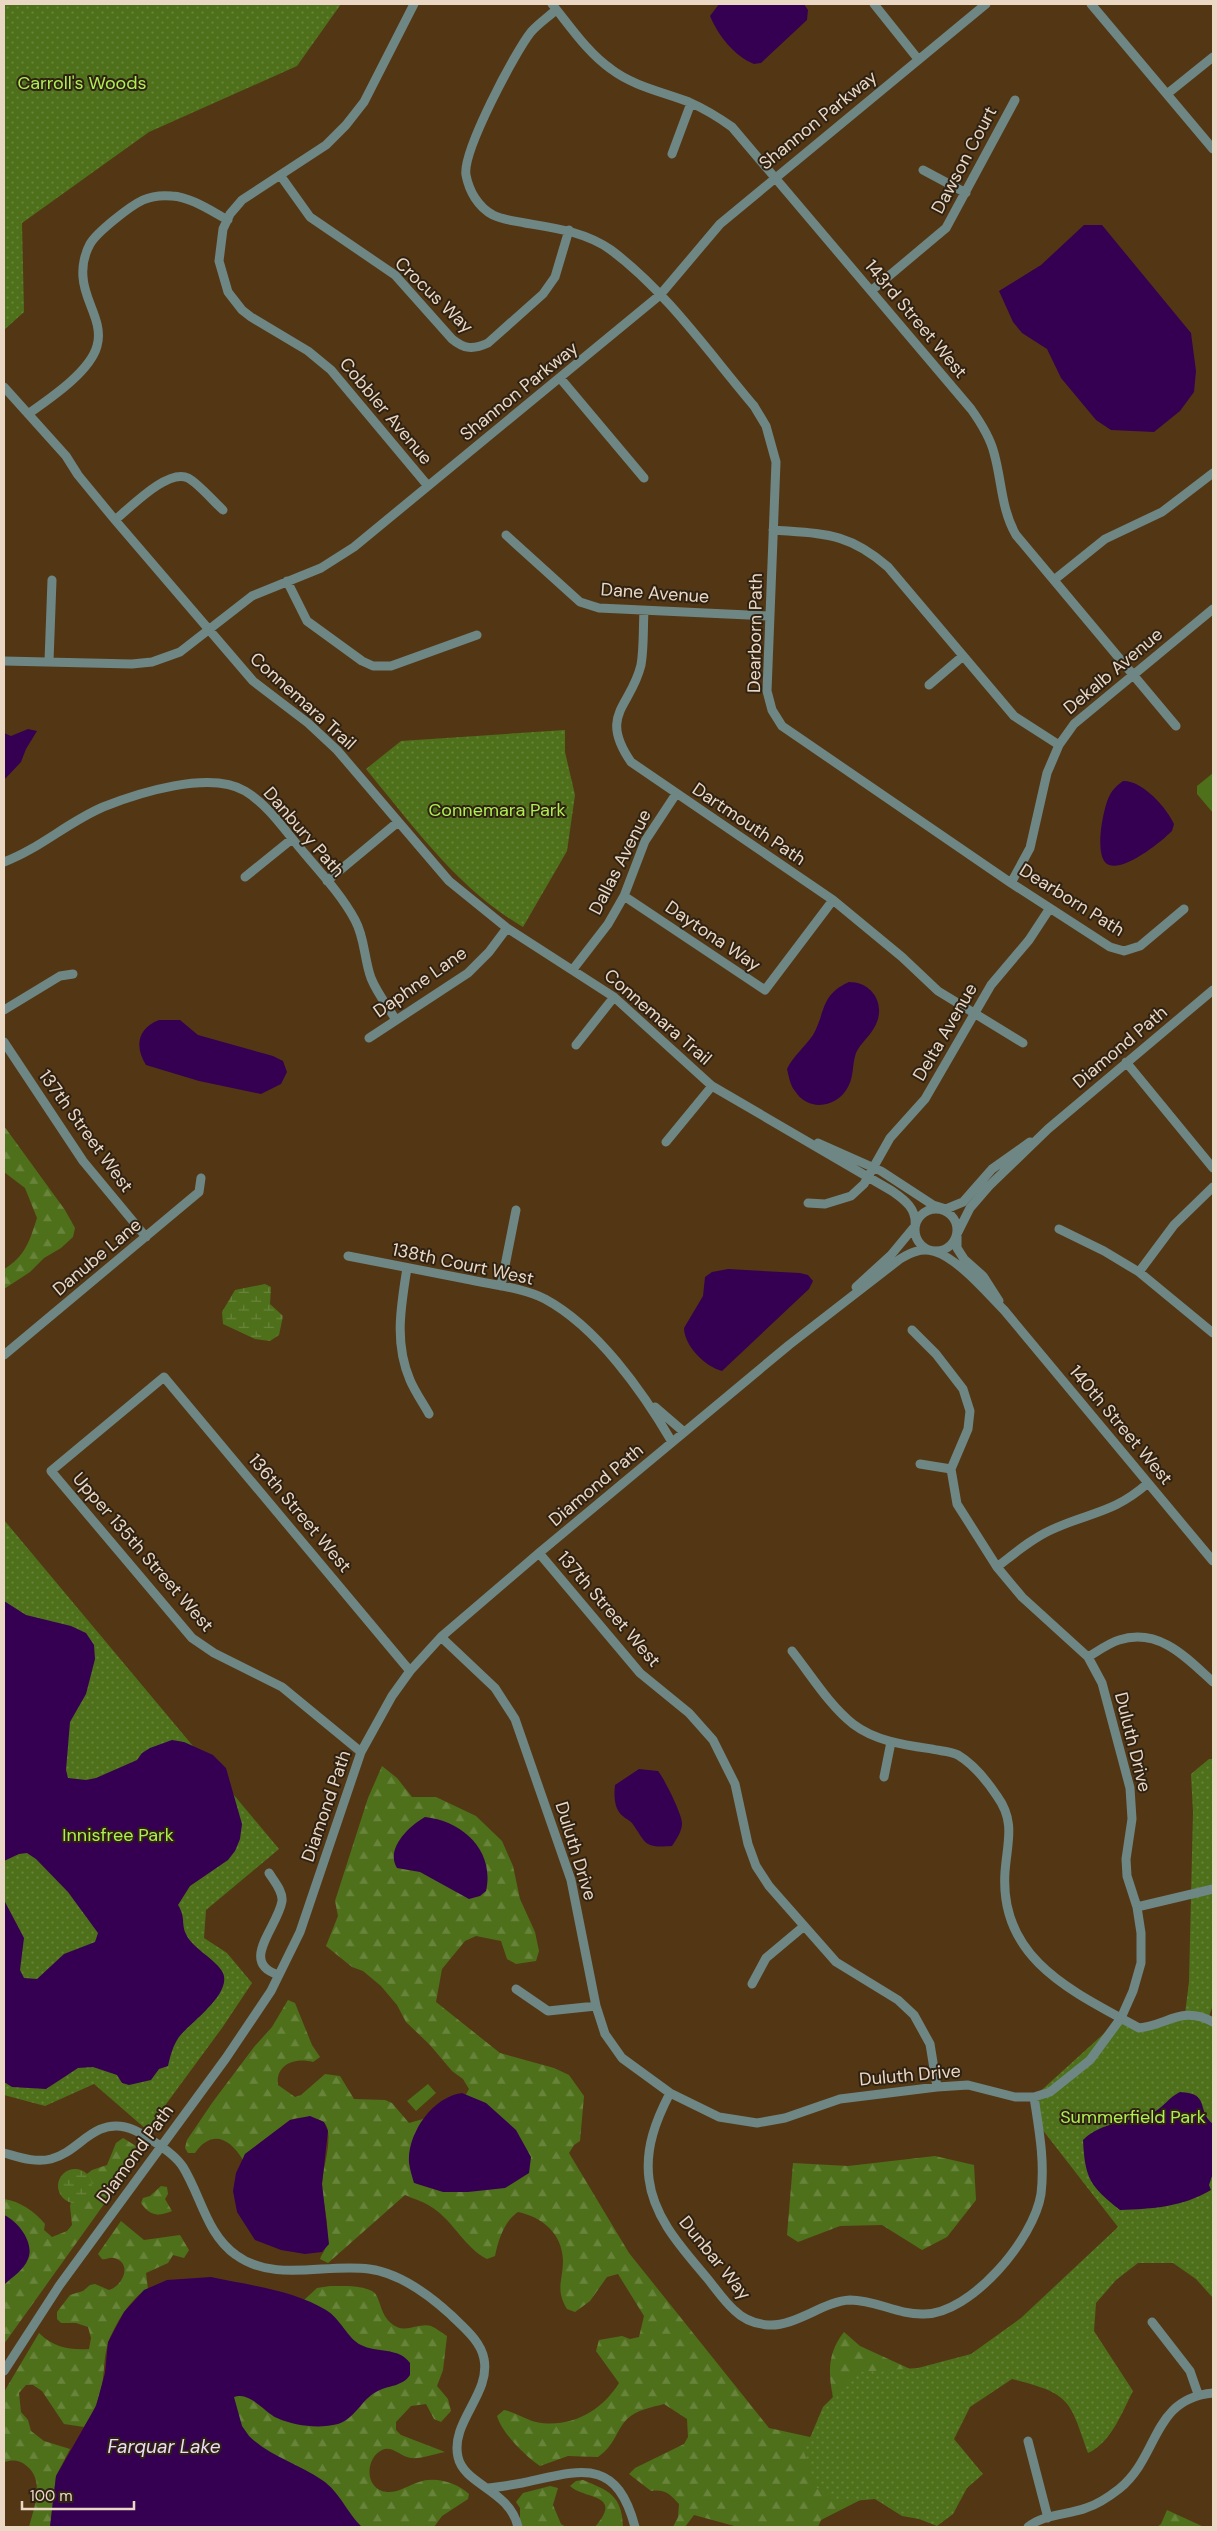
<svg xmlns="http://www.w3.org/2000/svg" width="1217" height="2531" font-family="'DM Sans',sans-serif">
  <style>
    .green { fill: #4e701b }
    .forest { fill: url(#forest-firs) }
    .wetland { fill: url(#wetland-marsh) }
    .park { fill: url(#park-dots) }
    .water { fill: #350051 }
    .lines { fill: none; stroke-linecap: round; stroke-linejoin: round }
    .minor { stroke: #6e8785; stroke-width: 9 }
    .labels { text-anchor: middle; stroke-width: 4; stroke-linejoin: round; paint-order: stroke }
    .park-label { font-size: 18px; fill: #aeef51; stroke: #2f2213 }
    .street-label { font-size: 18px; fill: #ead8c5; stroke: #2f2213 }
    .water-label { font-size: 19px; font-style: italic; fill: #ebddf8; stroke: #2f2213 }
  </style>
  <defs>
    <pattern id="forest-firs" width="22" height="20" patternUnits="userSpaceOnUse" patternTransform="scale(1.25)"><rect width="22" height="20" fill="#4e701b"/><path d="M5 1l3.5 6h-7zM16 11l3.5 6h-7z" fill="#68843b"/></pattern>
    <pattern id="wetland-marsh" width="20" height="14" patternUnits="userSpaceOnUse" patternTransform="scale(1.25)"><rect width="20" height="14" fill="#4e701b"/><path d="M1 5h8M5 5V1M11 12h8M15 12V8" fill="none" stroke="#68843b"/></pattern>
    <pattern id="park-dots" width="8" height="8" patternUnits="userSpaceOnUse" patternTransform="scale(1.25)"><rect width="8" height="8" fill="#4e701b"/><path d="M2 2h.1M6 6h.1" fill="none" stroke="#68843b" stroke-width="1.8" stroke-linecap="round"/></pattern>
  </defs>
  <rect width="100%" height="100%" fill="#533714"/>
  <path class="green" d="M1213,773V813L1197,794V786Z
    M428,2084L436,2093L416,2111L407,2101Z"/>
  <path class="forest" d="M4,1126L65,1210L75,1228L73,1237L61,1248L44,1258L30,1272L4,1289V1269C25,1257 30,1240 37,1218L25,1188L4,1172Z
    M382,1766L397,1778L412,1797H436L476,1816L502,1841L513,1866L520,1899L535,1932L539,1951L536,1961L516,1964L507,1959L501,1941L476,1936L465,1941L442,1969L436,2002L500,2053L554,2068L569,2075L584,2096L580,2141L574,2145L569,2153L629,2253L769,2428L810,2437L825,2430L837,2420C832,2387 821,2361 844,2332L860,2346L932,2379L880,2490L821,2520L818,2527H738L694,2515L685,2527H673L678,2517L679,2504C670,2494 665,2489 651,2491L629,2474L635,2468L684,2444L688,2437L687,2419L664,2404C653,2407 636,2410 627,2419C615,2432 616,2444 598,2457L568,2456L540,2466C525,2456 502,2433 497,2416L504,2410C515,2412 524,2419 536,2422C570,2429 602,2411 619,2383L596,2351L599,2340L622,2336L630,2339L639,2337L644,2316L618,2274L607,2277L590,2301L575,2312L567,2309C555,2289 563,2281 563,2260C562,2233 542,2217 518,2212C504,2221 498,2241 495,2256L487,2259C465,2248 454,2222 433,2208C425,2202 414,2199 405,2195L328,2263L320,2259C321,2255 324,2252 325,2249C332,2228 322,2204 322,2183C323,2168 333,2138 326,2125C321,2116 299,2116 290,2120L245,2154L243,2160C229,2137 211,2130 195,2153H188L185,2148L187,2140L212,2103L254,2047L272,2027L288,2000L295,2003L312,2045L320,2057L313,2062C296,2057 275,2064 278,2085L295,2097L301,2095L325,2074L340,2076L354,2099L385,2100L392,2103L409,2123L458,2109L469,2089L463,2079L452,2071L430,2045L406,2022L397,2005L381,1986L363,1971L352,1967L326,1946L338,1916L335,1901L368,1798Z
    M123,2138L136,2146L135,2153L112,2193L4,2344V2199C20,2201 35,2212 45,2224L44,2230L52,2237L67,2231L72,2225L70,2206L75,2183L92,2170L107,2165L116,2143Z
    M935,2156L974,2165L976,2200L947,2237L922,2250L882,2225L840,2226L798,2242L787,2235L793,2163L848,2166Z
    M161,2186L167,2187L168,2194L165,2199L172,2211C158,2217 150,2216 141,2203L143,2198L150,2196Z
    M121,2221L144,2240L180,2235L189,2250L184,2258L173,2255L168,2263L146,2273L148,2289C131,2296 111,2330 107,2347C103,2362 105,2377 100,2393C97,2405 91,2416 84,2427L64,2424L42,2391L33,2385H26L19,2393L21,2412L28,2420L31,2431L44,2441L70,2449L56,2476L50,2527H29C34,2508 44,2483 29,2468C21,2460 14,2459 4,2462V2392L39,2333C54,2348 70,2350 89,2349L91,2338L88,2327L76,2323H61L57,2319V2312L70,2295L83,2291L90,2285L95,2284L109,2290C123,2286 133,2263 114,2258C109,2257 106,2260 102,2259L98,2254Z
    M330,2286C343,2286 360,2285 372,2291C382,2296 378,2318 397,2327C408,2332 419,2323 431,2326C436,2328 442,2333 447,2336L443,2370L437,2386L448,2399L451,2411L441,2422L434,2419L426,2404L411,2406L396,2422V2430L401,2435L445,2452C434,2454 421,2459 411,2458C401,2457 392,2445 382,2450C365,2458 364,2490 387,2492C398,2493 409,2485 419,2482C435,2476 457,2483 469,2494L468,2499L442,2516L434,2527H342L251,2456L219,2391L310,2337L304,2300L317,2288Z
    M583,2480C609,2491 622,2495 623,2527H595C624,2493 585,2500 570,2486L576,2481Z
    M550,2486L558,2488L553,2505L561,2524L566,2527H520V2508L516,2502L523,2493Z
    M1167,2510L1204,2527H1157L1161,2524Z"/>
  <path class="wetland" d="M265,1284L271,1287L270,1304L283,1316L279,1335L270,1341L255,1339L223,1324L222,1312L235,1290Z
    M58 2186a17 17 0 1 1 34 0a17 17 0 1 1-34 0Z"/>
  <path class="park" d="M4,4H341L297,66L149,132L22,223L24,312L4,330Z
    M565,730V752L575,795L567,851L523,927C458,889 414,827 366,769L401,741Z
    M4,1520L279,1849L206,1910L204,1938L227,1953L252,1983L222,2028L147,2130L94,2084L45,2106L4,2095Z
    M1209,1759H1213V2005L1208,2019L1213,2023V2298L1196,2279L1173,2263H1138L1116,2280L1096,2303L1094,2331L1133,2391C1122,2412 1111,2443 1088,2453C1069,2398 1070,2394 1012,2379L970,2407L954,2439L983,2474L967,2488L953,2514L937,2526L919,2519L902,2516L875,2499L841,2502L817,2488L804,2452L823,2407L858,2372L918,2368L971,2354L1021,2318L1118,2227L1038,2124L1034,2097L1121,2018L1139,2028L1185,2014L1189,1982L1193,1812L1191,1774Z"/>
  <path class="water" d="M719,4H804L808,10L807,20L761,63L754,64C734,56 718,35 710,16Z
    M1084,225H1102L1191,333L1196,371L1194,392L1180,411L1154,432L1111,430L1096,420L1061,378L1047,349L1022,333L1013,322L999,291L1041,265Z
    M28,729L37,731L26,749L21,762L4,780V733L11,736Z
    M1123,781C1142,780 1167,808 1174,824L1172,831C1161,842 1125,871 1109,865C1093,859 1103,811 1108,799C1111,791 1116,786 1123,781Z
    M849,982C874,982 887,1007 874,1028C869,1037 860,1044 856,1053C852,1064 854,1077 848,1087C837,1108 808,1112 795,1091C790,1085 789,1077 787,1069C793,1056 805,1047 813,1035C826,1012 820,995 849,982Z
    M159,1020H180L198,1035L273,1056L283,1061L287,1072L281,1084L261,1094L199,1081L146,1065C134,1046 138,1028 159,1020Z
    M728,1269L800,1273L808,1275L813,1281L809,1289L722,1371C706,1367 684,1346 684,1328L703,1296L705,1277L712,1272Z
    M4,1601L26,1615L71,1626L86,1633L94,1645L95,1659L86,1694L70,1722L66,1770L68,1778L86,1780L96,1778L137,1760L142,1753L150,1748L172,1740L184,1742L213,1755L226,1768L242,1824L240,1839L235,1851L228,1860L190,1886L178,1905C186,1918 181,1924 186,1934C191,1947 218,1961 223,1973C232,1994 191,2022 179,2037C173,2045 170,2057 168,2066L159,2069L151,2080L129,2085L122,2083L117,2075L93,2067L78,2068L46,2089L12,2087L4,2082V1900L24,1938L20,1970L24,1978L37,1979L64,1954L95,1942L98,1933L68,1892L36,1859L27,1853L19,1854L4,1861Z
    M639,1769L658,1771C664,1778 683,1816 682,1824C682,1831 676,1840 672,1846C643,1848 647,1844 632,1823C628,1819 622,1817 619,1812C614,1805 614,1793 615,1785Z
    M425,1817C463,1821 495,1851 486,1891L480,1896L469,1899L420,1872L397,1868C385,1849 409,1826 425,1817Z
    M1180,2092C1211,2093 1196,2111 1213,2124V2173L1209,2185L1211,2190C1182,2207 1153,2209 1120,2210C1090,2186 1085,2179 1083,2140C1101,2122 1129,2122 1152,2113C1162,2109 1169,2097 1180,2092Z
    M462,2093L486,2103L516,2130L531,2157L529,2173L505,2188L468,2192H443L414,2183C412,2176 410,2170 409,2163C407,2134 432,2097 462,2093Z
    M310,2116L324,2122L328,2131L322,2184L329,2244L322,2252L305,2254L281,2250L255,2240L237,2212L233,2191L236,2173L245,2154L290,2120Z
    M4,2215C18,2221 35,2243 28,2259C24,2270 12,2277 4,2285Z
    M211,2277C248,2285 293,2290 326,2310C340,2318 348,2339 361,2345C376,2353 399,2347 410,2363V2375C402,2387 388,2385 376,2392C361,2400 356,2418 338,2424C319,2429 295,2426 277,2418C264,2412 250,2391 234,2397L242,2426L249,2436C269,2456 299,2464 322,2480C340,2492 347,2513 362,2527H50L56,2476L96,2406L105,2373L108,2342L124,2312L144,2290L167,2280Z"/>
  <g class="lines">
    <path class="minor" d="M414,4L364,102L346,125L326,145L242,200L230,214L223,229L219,261L228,292L242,310L251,317L308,351L331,370L428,486
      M552,4C570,26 587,52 611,69C633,86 663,92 689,102C705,109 718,117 732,127L971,409C981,423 990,437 994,453C1002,481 1001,509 1016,535L1176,726
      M874,4L918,59
      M1091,4L1213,149
      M556,10C548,17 538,24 531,32C515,52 462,152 466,175C469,191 478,207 493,215C503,220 515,221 525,223C555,228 586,232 611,250C667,292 709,353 754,406L766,426L776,462L767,691L772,710L782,726L1011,883L1110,947L1124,951L1140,946L1184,909
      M1167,94L1213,57
      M672,154L691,103
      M923,170L966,193
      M280,175L310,217L395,275L452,339C464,349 473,350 488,343L543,294L555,277L569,230
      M871,291L946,228L1015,100
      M560,378L644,478
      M4,387L66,456L78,475L115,520L253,681L308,723L337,750L449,881L507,928L614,997L712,1086L892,1191C905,1200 917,1209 915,1226L891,1255L856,1287
      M28,414C49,399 90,372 97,346C104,322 84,301 83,277C82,266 85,253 90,244C97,232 130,206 143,200C152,196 162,195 172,196C191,197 211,211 228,220
      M115,520C130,508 168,468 188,478C198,483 214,502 223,510
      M773,530C824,534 848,532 888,567L1014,716L1059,745
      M506,535L580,602L599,608L769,616
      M1054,580L1105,539L1162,512L1213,473
      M287,581L307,621L362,661L373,666H391L477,635
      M644,611C643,628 644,648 641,665C631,707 598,714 631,762L833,900L902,957L938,991L1023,1043
      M4,661L132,664L152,662L180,652L252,596L321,568L354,547L660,295L720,224L986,4
      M49,661L52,580
      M929,685L963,656
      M4,862C39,849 68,822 103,807C138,793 210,770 245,791C268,805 283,828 300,848C319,871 341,894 355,920C365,938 364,959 371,978C377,993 388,1007 396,1020
      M245,877L292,839
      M327,881L398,822
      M1011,883L1030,848L1047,773L1059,745L1074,724L1213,609
      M624,896L765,990L833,900
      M574,968L608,924L624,896L645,841L676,794
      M4,1010L60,976L73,974
      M369,1038L468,973L489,952L507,928
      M4,1042L83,1161L146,1237
      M576,1045L614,997
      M1126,1062L1213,1168
      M666,1142L712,1086
      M818,1143L881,1171L933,1205L946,1209L963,1202L992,1169L1030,1142
      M808,1203L825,1204L851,1196L864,1184L890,1138L925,1099L991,985L1029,940L1050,908
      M915 1230a21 21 0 1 1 42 0a21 21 0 1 1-42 0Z
      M1059,1229L1104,1251L1139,1272L1213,1333
      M348,1256C389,1264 430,1272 471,1280C494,1285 523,1288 545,1299C597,1327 643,1392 672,1442
      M407,1268C401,1306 394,1343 410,1380C415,1392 423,1403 429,1414
      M1139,1272L1174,1225L1213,1187
      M501,1286L516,1210
      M999,1301L983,1276L964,1259L957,1248V1234L970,1208L989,1186L1048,1129L1213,990
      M4,1355L199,1192L201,1178
      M655,1407L684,1432
      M920,1464L951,1469
      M539,1553L640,1673L689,1713L713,1740L735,1784L748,1844L756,1866L769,1886L836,1962L898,2000L914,2015L930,2044L937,2087
      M997,1567C1014,1554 1031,1539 1051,1530C1089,1512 1113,1514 1148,1483
      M441,1637L495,1688L515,1719L571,1880L596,2006L605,2034L622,2058L670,2093L719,2117L757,2123L785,2118L840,2099L937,2087L968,2085L1015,2097H1034L1050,2092L1090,2060L1121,2018L1133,1991L1141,1963V1933L1137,1907L1127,1876L1126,1859L1132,1819L1130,1788L1102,1683L1088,1657L1022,1597L997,1567L957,1504L951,1469L968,1429L970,1411L963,1389L936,1354L912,1330
      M792,1651C811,1675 829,1705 853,1724C875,1741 905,1745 932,1749C939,1751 951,1751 958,1755C973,1764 987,1781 997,1796C1016,1822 1007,1843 1005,1872C999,1960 1074,1992 1139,2028C1168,2025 1182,2005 1213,2022
      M1088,1657C1098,1651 1109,1643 1119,1640C1159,1627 1187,1658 1213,1682
      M361,1752L282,1687L214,1653L192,1638L51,1471L164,1377L410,1671
      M884,1777L891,1742
      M269,1873C274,1881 283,1891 282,1901C278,1927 238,1963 279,1975
      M1137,1907L1213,1889
      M752,1984L766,1958L803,1927
      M516,1989L548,2011L596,2006
      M670,2093C656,2120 645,2148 649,2179C654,2219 683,2249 707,2278C716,2289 724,2301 734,2310C743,2319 755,2324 768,2325C795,2327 824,2301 850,2300C876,2300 898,2315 924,2314C971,2314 1034,2239 1041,2194C1045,2161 1039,2130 1034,2097
      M4,2153C19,2157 35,2163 51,2159C79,2152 92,2120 125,2127C136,2129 145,2136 153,2141C164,2148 176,2156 183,2167C201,2196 207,2235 236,2255C274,2283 326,2263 369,2269C400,2273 428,2294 451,2315C463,2327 481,2341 484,2359C491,2394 450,2422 458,2457C464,2485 510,2490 518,2527
      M1152,2322L1190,2371L1198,2394
      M4,2371L59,2286L226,2058L271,1991L300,1932L361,1752L392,1696L410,1671L441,1637L539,1553L789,1345L900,1259C910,1253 920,1248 933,1251C958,1258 986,1292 1004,1310L1213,1561
      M1028,2441L1048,2518
      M488,2488C499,2487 511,2485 522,2483C579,2471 616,2455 635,2527
      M1028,2527C1043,2514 1068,2515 1086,2508C1096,2505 1110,2496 1119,2489C1160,2456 1151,2399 1213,2393"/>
  </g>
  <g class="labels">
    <g class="park-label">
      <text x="82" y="89">Carroll's Woods</text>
      <text x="497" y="816">Connemara Park</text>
      <text x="118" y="1841">Innisfree Park</text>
      <text x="1133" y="2123">Summerfield Park</text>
    </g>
    <g class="street-label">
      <text transform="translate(818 120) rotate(-39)" y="6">Shannon Parkway</text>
      <text transform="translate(964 160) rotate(-62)" y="6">Dawson Court</text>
      <text transform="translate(434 295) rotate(44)" y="6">Crocus Way</text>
      <text transform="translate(916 319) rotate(50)" y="6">143rd Street West</text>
      <text transform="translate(519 391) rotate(-39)" y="6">Shannon Parkway</text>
      <text transform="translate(386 411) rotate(50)" y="6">Cobbler Avenue</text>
      <text transform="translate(655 593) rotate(4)" y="6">Dane Avenue</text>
      <text transform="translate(755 633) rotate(-89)" y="6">Dearborn Path</text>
      <text transform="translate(1113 671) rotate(-40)" y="6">Dekalb Avenue</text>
      <text transform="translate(303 701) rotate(42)" y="6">Connemara Trail</text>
      <text transform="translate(749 824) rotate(34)" y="6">Dartmouth Path</text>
      <text transform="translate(304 832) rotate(49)" y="6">Danbury Path</text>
      <text transform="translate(620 862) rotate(-63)" y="6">Dallas Avenue</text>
      <text transform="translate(1072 900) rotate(32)" y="6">Dearborn Path</text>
      <text transform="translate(713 936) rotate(34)" y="6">Daytona Way</text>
      <text transform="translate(420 982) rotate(-35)" y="6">Daphne Lane</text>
      <text transform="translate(658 1017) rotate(41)" y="6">Connemara Trail</text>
      <text transform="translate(945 1032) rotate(-60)" y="6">Delta Avenue</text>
      <text transform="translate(1120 1047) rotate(-40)" y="6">Diamond Path</text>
      <text transform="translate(86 1131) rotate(54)" y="6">137th Street West</text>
      <text transform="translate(97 1257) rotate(-40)" y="6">Danube Lane</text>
      <text transform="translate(463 1264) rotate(12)" y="6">138th Court West</text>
      <text transform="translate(1121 1425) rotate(50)" y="6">140th Street West</text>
      <text transform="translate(596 1485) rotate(-40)" y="6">Diamond Path</text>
      <text transform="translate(300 1513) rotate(50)" y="6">136th Street West</text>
      <text transform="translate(143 1552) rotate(49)" y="6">Upper 135th Street West</text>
      <text transform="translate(609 1609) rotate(49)" y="6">137th Street West</text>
      <text transform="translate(1133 1742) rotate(76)" y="6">Duluth Drive</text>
      <text transform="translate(326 1806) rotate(-71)" y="6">Diamond Path</text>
      <text transform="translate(576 1851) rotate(73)" y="6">Duluth Drive</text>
      <text transform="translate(910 2075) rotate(-5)" y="6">Duluth Drive</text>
      <text transform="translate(135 2154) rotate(-54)" y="6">Diamond Path</text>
      <text transform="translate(715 2258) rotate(51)" y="6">Dunbar Way</text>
    </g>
    <g class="water-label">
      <text x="164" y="2453">Farquar Lake</text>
    </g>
  </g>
  <rect width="1217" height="2531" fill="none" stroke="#ead8c5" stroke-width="10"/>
  <path d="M22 2501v8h112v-8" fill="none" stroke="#ead8c5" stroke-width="2.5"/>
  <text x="30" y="2501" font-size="15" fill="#ead8c5" stroke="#2f2213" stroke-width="4" paint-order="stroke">100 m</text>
</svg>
